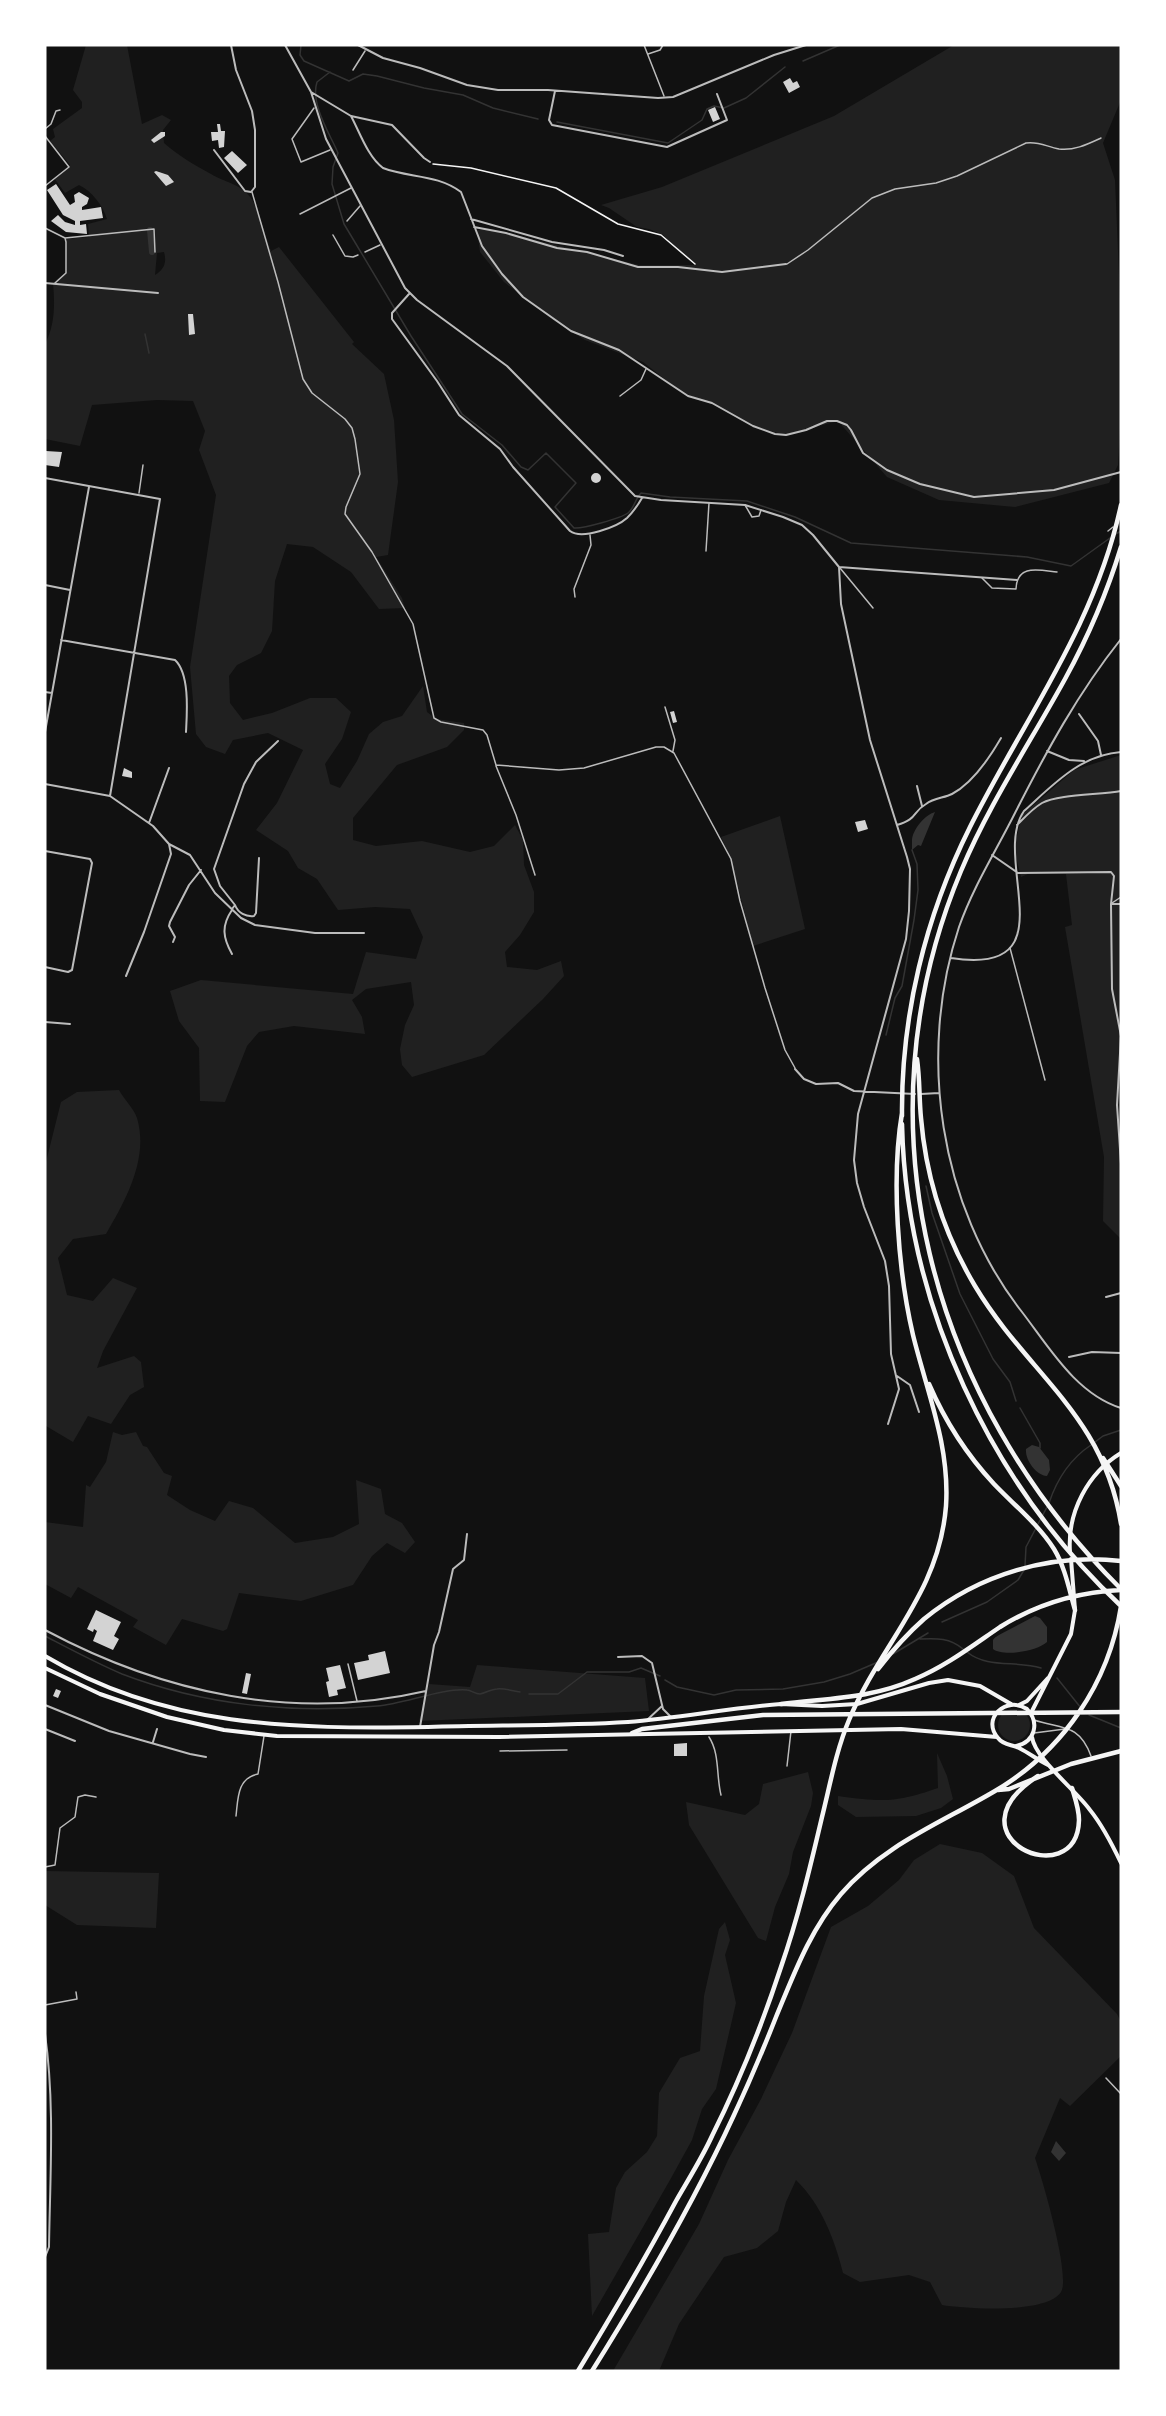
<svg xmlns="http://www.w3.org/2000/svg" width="1166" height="2416" font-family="'Sofia Sans Condensed',sans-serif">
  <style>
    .green { fill: #202020; fill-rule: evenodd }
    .water { fill: #333 }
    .pier { fill: #111 }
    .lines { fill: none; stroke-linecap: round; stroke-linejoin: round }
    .stream { stroke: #333; stroke-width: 1.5 }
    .canal { stroke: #333; stroke-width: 6 }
    .building { fill: #d3d3d3 }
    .path { stroke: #f5f5f5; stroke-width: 1.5 }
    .service { stroke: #bcbcbc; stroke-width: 1.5 }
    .minor { stroke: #bcbcbc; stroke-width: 2 }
    .secondary { stroke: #f5f5f5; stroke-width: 4 }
    .primary { stroke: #f5f5f5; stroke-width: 4 }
    .motorway { stroke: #f5f5f5; stroke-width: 4.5 }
  </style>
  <rect width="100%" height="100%" fill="#111"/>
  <path class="green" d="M86,45H127L142,124L162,115L171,120L163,130L164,143C178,155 194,165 211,174C224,182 241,184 251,198C258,208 266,238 271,251L279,247L354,342L352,344L384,374L394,420L398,482L388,555L376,557L402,598L405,608L379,609L351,572L313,547L287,544L275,581L272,631L261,653L237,665L229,676L230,703L243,720L272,713L310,698H336L351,712L342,739L325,764L330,784L340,788L357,761L369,734L383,722L402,716L423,686L427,712L436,719L464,723V730L447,747L397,765L353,818V840L376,846L422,841L470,852L494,846L515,825L523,840L524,865L534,892V912L520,935L505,952L507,967L537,970L561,961L564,976L543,999L484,1055L412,1077L402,1065L400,1049L405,1025L414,1005L411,982L366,989L352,1000L362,1017L365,1034L294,1026L259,1032L247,1046L225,1102L200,1101L199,1048L179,1021L170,991L201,980L353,994L366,952L416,959L423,937L410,909L375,907L338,910L317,879L298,868L288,851L256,830L277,803L303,750L268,733L233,740L225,754L206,747L196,734L190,667L216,495L199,450L205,431L193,401L157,400L92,405L80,446L45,439V344C55,325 55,304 53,283L67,271L65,239L89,237L88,224L107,219C103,206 92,191 79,185L65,193L54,178L70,165L50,141L55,137L53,129L82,108V102L73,90ZM164,252C167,263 164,269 155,275L157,253Z
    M954,45H1121V100L1103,143L1115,180L1121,322V411L1118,465L1109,483L1015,507L939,500L887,477L838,421L784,435L753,426L714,405L681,392L643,362L585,340L553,320L504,282L480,252L477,230H494L639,265H695L663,235L649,229L637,227L609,208L601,205L662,187L834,116Z
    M1121,755V1239L1103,1221L1104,1157L1065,927L1072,925L1066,874H1028L1021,877L1014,849L1022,815L1074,770Z
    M780,816L805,929L753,946L731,859L721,837Z
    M119,1090C124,1099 134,1109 137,1118C149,1158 126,1200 106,1234L73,1239L58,1258L67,1295L93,1301L113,1278L137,1288L103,1351L97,1368L134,1356L141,1362L144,1387L130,1395L111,1424L88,1416L73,1442L46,1426L45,1166L61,1102L77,1092Z
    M113,1432L122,1435L136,1432L143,1446L147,1447L164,1473L172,1476L167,1495L190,1510L215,1521L229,1501L253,1508L295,1543L333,1537L359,1524L356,1480L381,1489L385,1514L402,1523L415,1542L405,1553L387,1543L372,1556L353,1585L301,1601L239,1593L227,1629L223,1631L182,1619L166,1645L133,1627L138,1620L78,1587L71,1598L45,1584V1522L83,1527L86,1485L90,1487L106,1462Z
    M477,1665L645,1678L649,1711L419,1721L429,1684L470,1687Z
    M998 1725a16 16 0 1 1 32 0a16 16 0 1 1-32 0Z
    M937,1753L947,1776L953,1799L941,1808L916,1816L856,1817L838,1805V1796C883,1802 895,1803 938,1788Z
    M808,1772L813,1793L811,1806L793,1852L789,1874L775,1907L766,1941L758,1938L689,1825L686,1802L745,1815L759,1804L763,1784Z
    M940,1844L982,1853L1014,1876L1034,1928L1117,2014L1121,2022V2056L1070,2106L1060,2098L1035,2158C1042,2178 1071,2276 1061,2292C1047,2314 967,2309 942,2305L930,2282L909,2275L860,2282L843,2273C835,2240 821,2204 796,2180L786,2202L778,2231L757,2248L724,2257L679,2324L659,2371H613L699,2224L728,2160L761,2099L792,2033L831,1927L868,1906L899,1880L914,1860Z
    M45,1871L159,1873L156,1928L77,1925L45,1905Z
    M725,1922L730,1940L725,1955L736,2003L716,2089L702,2109L692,2140L670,2180L592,2316L588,2234L609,2232L616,2188L625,2172L647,2152L657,2136L659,2093L680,2058L700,2051L704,1996L719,1929Z"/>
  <path class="water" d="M935,812L921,846L918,845L912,850C912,847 912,844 912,840C913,829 925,815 935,812Z
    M1032,1445L1039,1447L1049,1460L1050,1470L1047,1476C1036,1475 1025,1460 1026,1449Z
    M1035,1616L1040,1618L1047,1627V1642C1038,1651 1003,1657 993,1649V1640L995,1637Z
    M1056,2141L1066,2153L1059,2161L1051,2152Z"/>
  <path class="pier" d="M1037,1614L1004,1631L989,1642L993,1635L1008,1625L1028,1615Z"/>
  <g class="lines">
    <path class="stream" d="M301,45L300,55L304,61L349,81L363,74L377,76L424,88L463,95L493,108L538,119
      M803,61L840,45
      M330,72L317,82C310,104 330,134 338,153L333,167L332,184L344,224L356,244L411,336L462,414L502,445L521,467L528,470L546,453L576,483L555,507L574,528C583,529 621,518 628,513C635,507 635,499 641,493L670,497L747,501L795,517L851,543L1027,557L1071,566L1110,538
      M557,122L668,143L702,120L707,109L714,106L724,108L746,98L785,67
      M145,334L149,353
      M1114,535L1121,531
      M886,1035L895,998L902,986L914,920L918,890L917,864L912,850
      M926,1186L932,1213L960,1294L993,1359L1010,1382L1016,1401
      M1020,1408L1040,1443V1448
      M1095,1442L1103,1436L1121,1430
      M1049,1503C1057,1479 1070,1459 1091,1445
      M1038,1524L1047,1507
      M1025,1566L1026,1547L1036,1528
      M942,1622L987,1602L1018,1580L1024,1570
      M45,1636C70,1649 96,1663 122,1674C203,1705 292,1714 377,1706C404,1704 441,1688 467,1690C471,1690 475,1694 480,1694C486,1693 491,1689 497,1689C504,1688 513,1691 520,1692
      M920,1639C937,1638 950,1638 963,1649
      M967,1652C988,1669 1016,1660 1041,1668
      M893,1654L928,1633
      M1057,1678L1081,1708
      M665,1680L677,1687L714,1695L736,1690L783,1689L824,1682L850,1674L878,1662
      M529,1694H558L587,1672H629L641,1668L660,1676
      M1089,1715L1121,1728"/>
    <path class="canal" d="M150,230L152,252"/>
  </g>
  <path class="building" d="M790,78L793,83L797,81L800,87L789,93L783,82Z
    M715,107L720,119L713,122L708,110Z
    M217,124H220L221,131H225L224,147L219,148L218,140L212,141L211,132H218Z
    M161,132H165V136L154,143L151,140Z
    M232,151L247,165L238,173L224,158Z
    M156,171L168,175L174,182L166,186L154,172Z
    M56,184L70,205L75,202L74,195L79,192L89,198L87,204L82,207V210L101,207L103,218L80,221V225L86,224L87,234L66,232L51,221L58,215L65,222L75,225V221L63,215L47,190Z
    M188,314H193L195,334L189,335Z
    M46,451L62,452L59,467L45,465Z
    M591 478a5 5 0 1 1 10 0a5 5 0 1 1-10 0Z
    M674,711L677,722L673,723L670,712Z
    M124,768L132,772V778L122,776Z
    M865,820L868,829L858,832L855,822Z
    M96,1610L121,1622L114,1636L119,1639L113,1650L93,1641L97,1631L94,1629L93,1632L87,1629Z
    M385,1651L390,1673L358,1680L354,1663L369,1660L368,1655Z
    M340,1665L346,1688L337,1690L338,1695L329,1697L326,1682L329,1681L326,1668Z
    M246,1673L251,1674L247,1694L242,1693Z
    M56,1689L61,1691L58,1698L53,1696Z
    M687,1743V1756H674V1744Z"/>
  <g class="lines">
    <path class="path" d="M433,164L471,168L556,188L618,224L661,235L695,264"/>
    <path class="service" d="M644,45L664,96
      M648,54L660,50L663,45
      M353,70L365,51
      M314,108L292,139L301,162L330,150
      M45,129L51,124L56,111L60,110
      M45,136L69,167L45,186
      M252,192L278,282L303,379L312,393L345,419L352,428L355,439L360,474L346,507L345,514L372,552L413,624L434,718L441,722L483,730L487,735L496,765L559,770L584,768L656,747H664L674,753L731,859L740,901L765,988L785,1050L795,1068
      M300,214L351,188
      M347,221L360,206
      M45,228L65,238L66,242V273L55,283
      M333,235L345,256L353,257L358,255
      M65,238L154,229L155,252
      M365,252L380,245
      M787,264L808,250L872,198L895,189L936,183L957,176L1026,143C1039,141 1047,147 1059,149C1074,151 1088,144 1101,138
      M620,396L641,380L646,369
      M139,493L143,465
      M745,505L752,517L759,516L761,510
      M1108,531L1113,527
      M706,551L709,503
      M840,568L873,608
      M982,578L992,588L1016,589C1017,564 1038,570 1057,572
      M575,597L574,589L591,545L590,535
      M665,707L675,740L673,751
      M496,766L516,815L535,875
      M1112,903L1121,897
      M1010,948L1045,1080
      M348,1664L357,1701
      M1034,1720C1061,1729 1079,1723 1091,1756
      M1034,1733L1065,1729
      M709,1737C720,1754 716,1775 721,1795
      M500,1751L567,1750
      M787,1766L791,1731
      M236,1816C238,1799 237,1778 258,1774L264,1736
      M45,1867L55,1865L60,1828L75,1817L78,1797L85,1795L96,1797
      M45,2005L77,1999L76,1992
      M1106,2078L1121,2094"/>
    <path class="minor" d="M285,45L311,92L326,139L405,288L417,300L507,366L635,496L661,500L745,505L783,517L802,525L813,535L839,567L841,604L870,740L907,857L910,869L909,911L906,939L858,1114L854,1160L857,1183L864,1207L885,1261L889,1286L891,1354L899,1389L888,1424
      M358,45L383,58L420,68L467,85L498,90H548L658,98L673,97L774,55L806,45
      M555,91L549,120L552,125L667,147L727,120L717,94
      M311,92L351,116L392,125L424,158L430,162
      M351,116C360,133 368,157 383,168C409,178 437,174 461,192L482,246L502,274L523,297L571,331L619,350L688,396L712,403L753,426L775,434L786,435L806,430L827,421H837L847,425L851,430L863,453L887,470L920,484L974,497L1054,490L1121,472
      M214,150L245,191L251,192L255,187V130L252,111L236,70L231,45
      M471,219L552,242L604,250L623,256
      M474,227L506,233L557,248L587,252L638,267H678L722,272L786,264
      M45,283L158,293
      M409,294L392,313V319L437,381L459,415L500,449L513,467L570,531C582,540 617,527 627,518C633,512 638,505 642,498
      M45,478L160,499L110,796
      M839,567L1017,580
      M45,585L70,590
      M1121,639C1078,693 1046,752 1015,813C996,851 973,887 959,927C917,1054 939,1206 1022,1312C1049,1347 1076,1394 1121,1408
      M61,640L175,660C190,674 187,713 186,732
      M45,692L52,693
      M1079,714L1098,741L1101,755
      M45,732L89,487
      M1047,751L1069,760L1084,761
      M45,784L110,796L153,826L169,844L171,854L144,932L126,976
      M917,786L922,806
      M149,823L169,768
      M897,825C918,819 912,812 926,804C934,798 944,798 952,794C973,783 990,757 1001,738
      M1017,825C1025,817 1032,809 1042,803C1058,794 1101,795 1121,791
      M169,844L190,855L215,893L241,918L255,925L315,933H364
      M45,851L90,859L92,863L72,970L68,972L45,967
      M992,855L1018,873L1111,872L1114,876L1111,904H1121
      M1111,904L1112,989L1121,1036L1117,1105L1121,1164
      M235,905C238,913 246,917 254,916L256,913L259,858
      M232,909L235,905L220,886L214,869L244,784L256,762L278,741
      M173,942L175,937L169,926L170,922L189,885L201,870
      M232,954C223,938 221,926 232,910
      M951,958C1071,977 990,859 1024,811C1053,785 1080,755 1121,752
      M45,1022L70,1024
      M795,1069L804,1079L816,1084L838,1083L854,1091L915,1094
      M921,1094L939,1093
      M1106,1297L1121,1293
      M1069,1357L1092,1352L1121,1353
      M897,1376L910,1385L919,1412
      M45,1630C163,1693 293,1722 426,1691
      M618,1657L642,1656L652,1663L663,1709L671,1717
      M45,1705L109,1731L190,1754L206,1757
      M647,1720L662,1706
      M420,1727L434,1645L439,1632L453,1569L464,1560L467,1534
      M45,1729L75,1741
      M153,1742L157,1729
      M45,2034C55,2104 50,2177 49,2247L45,2257"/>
    <path class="secondary" d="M1070,1552C1067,1512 1088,1473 1121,1453
      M1019,1705L1027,1701L1048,1678
      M1031,1713L1071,1634L1075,1610L1071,1559"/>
    <path class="primary" d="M45,1656C166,1728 292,1729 428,1727C494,1725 561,1726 628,1722C679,1718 730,1708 781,1704L822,1706L857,1704L929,1683L948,1680L980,1686L1011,1704
      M45,1668L100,1694L167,1717L224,1730L277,1736L499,1737L901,1729L997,1737
      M1032,1737C1035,1759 1076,1790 1090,1810C1103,1826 1112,1844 1121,1863
      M1016,1746C1035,1742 1040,1723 1027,1709C1006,1695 981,1719 998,1738C1004,1746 1012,1744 1019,1748C1029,1753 1038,1760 1048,1765"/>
    <path class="motorway" d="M1121,547C1107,593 1088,637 1065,679C1030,743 989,804 961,871C855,1124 930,1399 1121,1589
      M917,1059C920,1079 919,1098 921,1118C926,1178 944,1234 975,1286C1027,1373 1104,1415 1121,1524
      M902,1116C901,1016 925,917 970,827C1024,719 1095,626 1121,505
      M902,1124C906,1304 990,1483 1121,1606
      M929,1384C945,1421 967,1455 994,1484C1014,1505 1038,1524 1054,1549C1065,1567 1069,1589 1075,1610
      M1103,1458L1121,1486
      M878,1669C892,1651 907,1634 924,1619C979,1574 1051,1553 1121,1561
      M781,1704C827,1698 871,1699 915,1679C946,1666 972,1646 1000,1627C1037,1604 1078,1592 1121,1590
      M632,1733L642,1729L763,1715L1121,1712
      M1038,1776C944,1837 1077,1895 1079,1820C1079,1809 1075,1798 1072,1788
      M998,1790L1009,1789L1071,1764L1121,1751
      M578,2371C612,2315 645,2259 676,2201C688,2180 702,2158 712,2136C739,2082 762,2025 781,1967C798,1918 810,1868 822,1817C830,1785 836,1751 849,1720C881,1643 939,1594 946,1506C950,1446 927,1392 913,1335C898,1271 891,1178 902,1113
      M592,2371C644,2288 693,2204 734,2115C749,2083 763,2050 776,2017C794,1974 810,1930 841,1894C883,1845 941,1823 995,1791C1063,1751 1109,1683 1121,1606"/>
  </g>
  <rect width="1166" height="2416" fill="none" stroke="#ffffff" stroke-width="93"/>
</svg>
